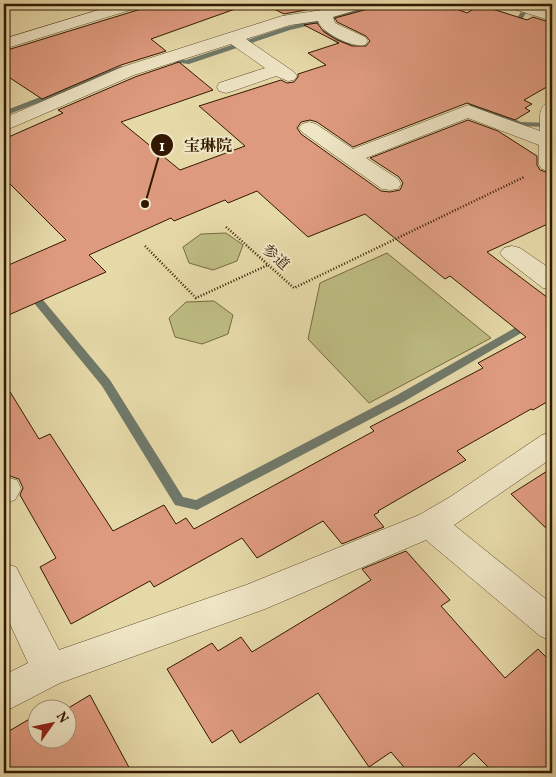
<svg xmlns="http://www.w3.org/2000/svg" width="556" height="777" font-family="Vollkorn,'Noto Serif JP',serif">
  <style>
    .green { fill: #bdbc82; stroke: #786a42 }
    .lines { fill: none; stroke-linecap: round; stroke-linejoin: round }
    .stream { fill: #70796a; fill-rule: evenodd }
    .building { fill: #de9a7e; stroke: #331901 }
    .minor-casing { stroke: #60492b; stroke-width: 1 }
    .path { stroke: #331901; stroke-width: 2.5; stroke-dasharray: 1 2; stroke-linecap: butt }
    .minor { fill: #efe6c6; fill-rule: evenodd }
    .labels { text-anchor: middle; stroke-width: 4; stroke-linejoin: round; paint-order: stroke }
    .street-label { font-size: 15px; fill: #331901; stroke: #efe6c6 }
    .leader { fill: none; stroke: #331901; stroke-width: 2 }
    .callout-dot { fill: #331901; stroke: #efe6c6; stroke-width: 2 }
    .mark-label { font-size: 15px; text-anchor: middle; font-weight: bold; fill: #fff }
    .callout-label { font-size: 16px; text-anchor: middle; font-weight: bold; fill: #331901; stroke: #efe6c6; stroke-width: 4; stroke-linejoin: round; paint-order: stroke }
  </style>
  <rect width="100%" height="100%" fill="#e6d9a8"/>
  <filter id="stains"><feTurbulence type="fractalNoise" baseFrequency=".004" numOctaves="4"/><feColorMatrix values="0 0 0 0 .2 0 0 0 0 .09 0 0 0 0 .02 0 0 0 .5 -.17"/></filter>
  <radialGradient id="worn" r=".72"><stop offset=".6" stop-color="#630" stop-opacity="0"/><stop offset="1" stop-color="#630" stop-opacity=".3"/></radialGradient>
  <path class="green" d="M226,233L243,245L237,261L213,270L189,263L183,247L201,234Z
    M387,253L491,338L369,403L308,339L320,283Z
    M214,301L233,315L228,334L202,344L175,337L169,318L186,302Z"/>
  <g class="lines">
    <path class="stream" d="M371,4H380L337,19L290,30L189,64L163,61L159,59L163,57L186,60L286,27L333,16Z
      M521,12L526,13L514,31H510L509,30Z
      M320,28L354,46L355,48L348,50L318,31L317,30Z
      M121,66L128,68L4,116V111Z
      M469,102H475L521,122L552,123V127L517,126L469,106Z
      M4,272L7,273L13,281L33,288L110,380L183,497L196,500L397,395L548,309L552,308V315L405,401L197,510L175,505L102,386L25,292L5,285L4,283Z"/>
  </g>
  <path class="building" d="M149,4H237L238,8L151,39L166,51L121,65L42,99L4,74V51L141,9Z
    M264,4H339L284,14Z
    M371,4H444L467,13L480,5L527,20L533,17L552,23V84L524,100L532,104L525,108L530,111L515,120L467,103L353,147L317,122L310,120L301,122L297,128L301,134L381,191L390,192L400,190L403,183L399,177L370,158L468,120L498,131L537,156V165L540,170L552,174V222L487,252L552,301V399L533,410L531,409L457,451L466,460L378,511L379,512L374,515L384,527L342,544L323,521L257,558L242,538L154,587L150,581L71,624L40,567L56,558L20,495L23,488L19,479L10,476L4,466V382L39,439L50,434L113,531L164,505L176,524L186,518L194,529L374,431L370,427L483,368L478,363L526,337L450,276L445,279L365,214L308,237L257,191L228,203L225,200L174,221L171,218L89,255L106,272L4,317V267L66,240L4,178V139L63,113L58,110L135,77L179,62L213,90L121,122L180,170L245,146L199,106L281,80L287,83L294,82L298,77V74L326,65L308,53L339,43L304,25L317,23L324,32L337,40L352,46H366L370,41L366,36L337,22L335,18L368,9Z
    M552,468V534L511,494Z
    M406,551L450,600L441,606L505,678L538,649L552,663V773H494L474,753L452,773H409L391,752L369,767L318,693L240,743L232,730L212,743L167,669L212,643L218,651L241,637L252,652L371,580L362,569Z
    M90,695L132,773H4V734L38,714V740H68V710H65Z"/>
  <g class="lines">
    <g class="minor-casing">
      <path id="minor" d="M118,4H142L140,7L4,49V39Z
        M345,4H369L367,7L333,17L335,23L365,37L368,41L365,45C352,48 322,33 318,21L290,25L246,39L294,72L297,76L294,80L288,81L276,76L233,91L226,93L219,91L217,87L219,83L265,68L231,44L134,75L4,131V118L122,67L282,16L322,10Z
        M505,4H529L552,11V21L507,7Z
        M552,101V172L542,169L539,165V145L468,118L366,158L398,179L401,184L398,189L390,190L382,189L302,132L299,128L302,124L309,122L316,124L353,149L468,105L540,131C540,118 537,105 552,101Z
        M512,246L520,248L552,270V290L543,288L504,258L500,253L504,248Z
        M552,432V458L454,525L552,604V641L540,636L426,540L265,609L60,683L4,712V675L28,663L4,611V563L16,567L59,650L246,585L419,515L450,497L542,435Z
        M4,477L17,480L21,489L15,500L4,503Z"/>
    </g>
    <path class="path" d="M226,227L294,288L524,177
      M145,246L196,298L268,265"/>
    <use href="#minor" class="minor"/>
  </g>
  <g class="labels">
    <g class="street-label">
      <text transform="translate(276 257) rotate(42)" y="5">参道</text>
    </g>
  </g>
  <path class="leader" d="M145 204L162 145"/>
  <g class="callout-dot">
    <circle cx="145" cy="204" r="5"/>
    <circle cx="162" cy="145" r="12"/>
  </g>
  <g class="mark-label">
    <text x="162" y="151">1</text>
  </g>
  <g class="callout-label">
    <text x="208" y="151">宝琳院</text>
  </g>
  <rect width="556" height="777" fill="none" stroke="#e6d9a8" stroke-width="20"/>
  <rect x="5" y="5" width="546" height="767" fill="none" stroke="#331901" stroke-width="2.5"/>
  <rect x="10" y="10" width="536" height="757" fill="none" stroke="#331901"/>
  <g transform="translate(52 724) rotate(57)"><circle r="24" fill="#efe6c6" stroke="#a49477"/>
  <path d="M0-4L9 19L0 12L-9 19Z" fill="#8f2418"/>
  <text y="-8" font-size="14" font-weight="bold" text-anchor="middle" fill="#331901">N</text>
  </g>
  <rect width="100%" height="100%" filter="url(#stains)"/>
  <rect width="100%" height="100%" fill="url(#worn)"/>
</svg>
